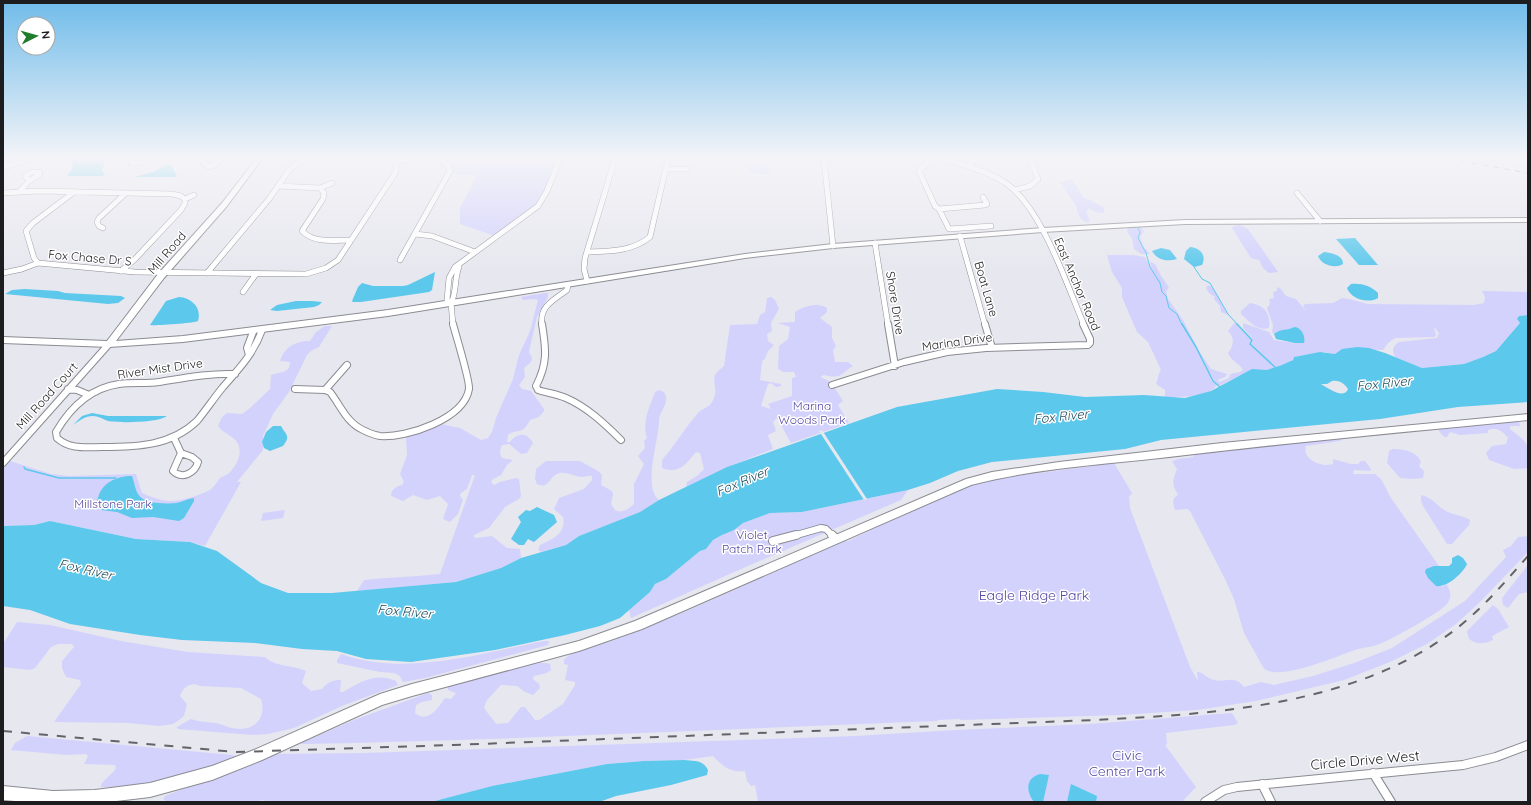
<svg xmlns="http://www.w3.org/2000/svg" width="1531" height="805" font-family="Quicksand,sans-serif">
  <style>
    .industrial { fill: #e8d8e9 }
    .green { fill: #d3d2fd }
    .water { fill: #5cc8ec; fill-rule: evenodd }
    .pier { fill: #e7e7ef }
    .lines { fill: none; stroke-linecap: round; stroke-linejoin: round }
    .stream-far1 { stroke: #5cc8ec; stroke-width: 1 }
    .stream { stroke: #5cc8ec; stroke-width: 1.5 }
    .street-far2-casing { stroke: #8b8b92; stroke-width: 6 }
    .street-far1-casing { stroke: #8b8b92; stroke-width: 8 }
    .street-casing { stroke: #8b8b92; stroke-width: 10 }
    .secondary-casing { stroke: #8b8b92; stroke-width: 2 }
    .street-far2 { stroke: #fff; stroke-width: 5 }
    .street-far1 { stroke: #fff; stroke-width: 6 }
    .street { stroke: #fff; stroke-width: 8 }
    .secondary { fill: #fff; fill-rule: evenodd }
    .rail-far1 { stroke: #636368; stroke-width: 1; stroke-dasharray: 5.5 5.5; stroke-linecap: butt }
    .rail { stroke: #636368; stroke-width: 2; stroke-dasharray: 9 9; stroke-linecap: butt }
    .labels { text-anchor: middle; stroke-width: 3; stroke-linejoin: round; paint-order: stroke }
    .street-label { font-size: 12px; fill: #1d1d20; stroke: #fff }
    .park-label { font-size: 12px; fill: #5446a1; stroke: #fff }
    .water-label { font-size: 13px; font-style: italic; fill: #1d4c5b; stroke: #fff }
    .near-park-label { font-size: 14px; fill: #5446a1; stroke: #fff }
    .near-street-label { font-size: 14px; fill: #1d1d20; stroke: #fff }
  </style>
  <rect width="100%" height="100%" fill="#e7e7ef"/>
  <path class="industrial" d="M1467,159H1528V170L1497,165Z"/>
  <path class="green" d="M443,159H557C552,173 548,190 539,202C527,215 509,225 495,236L460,224V208L476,177L470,174H451L453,168L449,162Z
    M749,164H769V174L748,173Z
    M1072,179L1083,197L1103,207L1104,208V213L1096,212L1089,208L1086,212L1090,221L1086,222L1081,219L1077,211L1076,206L1060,182Z
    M1240,225L1248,229L1278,272L1269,273L1263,268L1259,260L1251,258L1232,228L1234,226Z
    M1140,227L1144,231L1140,237L1143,246L1150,254H1141L1134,249L1132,238L1127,232L1128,228Z
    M1107,255H1133L1145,257L1158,280L1151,267L1150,262L1155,264L1160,274L1168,286L1169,288L1166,291L1168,299L1183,320L1199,351L1211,369L1227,374L1225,377L1217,380L1220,382L1229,378L1230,374L1240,372L1243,370C1239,363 1231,361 1228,353C1234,345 1235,339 1228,331L1235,322L1228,315L1221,312L1220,306L1214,299L1215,297L1209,293L1206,288L1208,285L1213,288L1227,313L1253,341V339L1243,328V323L1269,332L1274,340L1295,343L1294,327C1288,331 1281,329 1274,334L1272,332L1273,325L1267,308L1270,304L1269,299L1274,298L1273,292L1277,291V287L1281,289L1286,296L1296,299L1306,311L1303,306L1305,304L1333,303L1342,298L1349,299L1368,304L1474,305L1484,303L1485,297L1482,291L1528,292V315L1519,316L1520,323L1496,351L1483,357L1464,364L1422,368L1395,357C1392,351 1392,346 1399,342L1437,338L1439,333L1435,328H1434L1436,336L1434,337L1395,338L1388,343L1383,350L1342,349L1335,354L1323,352L1294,357C1291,365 1274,369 1266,370C1262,371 1258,370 1254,371C1241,374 1230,380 1219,386L1214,381L1202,360L1212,381L1217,385C1208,398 1179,397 1165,397V390L1156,384C1159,379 1157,375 1161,370L1148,342L1137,332L1122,297V288L1112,272Z
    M545,293H548V297L537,317L530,347L529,352L532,358L531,362L524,368L525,377L519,385L522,389L531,391L544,409V411L539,417L530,420C521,437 519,427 508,435L507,442H510C516,434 525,431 532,441L533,443L527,453L521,454L509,444L502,445C500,450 499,453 502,458L513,460L507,465L501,475L493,479L491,482L494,485L500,482L516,478L519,479L521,496L519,499L505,507L489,528L474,535V537L476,538L492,536L507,548L520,549L521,558L501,568L456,582L357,591L364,580C389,577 415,577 440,574L475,475H472L467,489L461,493L460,496L463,500L458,514L450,522L443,519L448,504L440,496L427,500L413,495L403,501L391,496C391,490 396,486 402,485L404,482L400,474L407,455L406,438L407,436L441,424L460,428L481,440L488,438L492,432L496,418L513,379L519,355L530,331L538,300L534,299L523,300L521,297Z
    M771,297L775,300L779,309L771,323L772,331L767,334L768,341L774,345L768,351L765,359L762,361L760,380L781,384V386L776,387L771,383L768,384L761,406L771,409L768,404L792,396V378L796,377L794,372H783L778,369L779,346L788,339L790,327L778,323L795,322V312C804,306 818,302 827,308V312L820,318L832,327V338L836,346L833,350L835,362H848L853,366C839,375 842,379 824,375L820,377L831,382L843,401L838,405L849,423L791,443L777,418L773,422L776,431L768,435L773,449L728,467L686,487L687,482L697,476L704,469L700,453L696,452C687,463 679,475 662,468V460C675,445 685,428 698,413C702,408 709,408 712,402C719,390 712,383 715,375C717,371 721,369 724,366L730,325L757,324L760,315L765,312L767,298Z
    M1250,303C1264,305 1271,313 1269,328C1257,332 1248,320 1241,314V311Z
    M325,326H332L319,347L311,351L307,355L289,392L273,414L263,436V450L237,482H241L205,546L190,542L136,539L50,521L34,525L3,526V468L10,461L51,474L70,476L136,474L142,493C151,497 161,501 171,501C182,501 200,495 210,490C214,487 217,482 220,478C223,476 225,476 228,474C236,467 243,454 238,444C234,435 223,434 218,426L222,417L227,413L242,414L250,408L270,389L271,375C279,372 290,374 290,362L280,361C285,347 294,341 310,341L316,332Z
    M659,390L664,392C670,402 662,408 659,418C659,422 659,427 658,431C656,448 644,488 659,500L640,512L579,536L566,545L541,552L538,550L540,545C551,540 567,534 563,517L554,509L559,498L584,489L592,480V476C587,475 586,477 582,477C575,477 568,472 560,473C549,475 550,490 537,484L535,479L536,469L546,461H580L598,471L602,475L601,485L612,491L613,495L611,504L615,510C621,514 629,509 634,504V484L644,464L638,456L645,448L644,441L647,438C642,421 649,409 655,392Z
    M1514,419L1519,421L1520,426H1510V429C1531,445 1528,443 1528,468L1514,469L1489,460L1486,453L1492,446L1506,444L1508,438C1504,432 1496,426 1488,430V433L1460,435L1450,432L1447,437H1444L1439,431V427Z
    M1340,438L1342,440L1340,441L1306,446C1302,460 1322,468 1333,464V459L1351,464H1358L1361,461H1365L1371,469L1370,471L1354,470L1353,474H1375L1381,479L1391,498L1439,566L1426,569L1442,587L1446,584C1451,590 1452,597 1447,604C1441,612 1394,638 1382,643C1374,647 1364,647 1355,650C1340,655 1274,684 1263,667L1244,633L1234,599L1225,579L1190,511L1187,509L1175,510C1173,503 1171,499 1178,495C1172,483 1172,482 1177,469L1172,461L1178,459L1193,457L1196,453Z
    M1392,449C1403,449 1417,451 1421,462L1419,466L1424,471L1423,478L1413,479L1400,478L1387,463L1389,451Z
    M1114,463L1132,493L1129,497L1130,508L1190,667L1198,681L1197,672C1204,672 1207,679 1214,680C1226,683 1234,674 1244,687L1261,682L1274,685L1313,676L1354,663L1392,648L1465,601L1506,557L1503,550L1511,546L1518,537L1528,536V552L1479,603L1456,624L1427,644L1390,662L1344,680L1256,701L1197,710L1120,715L961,720L960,719L938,720L937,721C726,729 514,740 303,744L301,743L354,720L428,693L432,695V700L422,702L416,705L415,713C428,724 438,708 445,698L451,699L456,693L448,690V686C467,681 534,658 550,664L551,670L547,673L534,676L533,679L539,684L540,688L533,695L525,692L517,686L501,685L487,700L484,707C487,714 493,718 496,724L508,723L521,707H525L535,720H539L563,704L575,685V682L565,680L568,665L564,664V660C572,650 601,645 614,640C692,611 767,575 843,540L848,541L962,487L1001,478Z
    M908,490L901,500L741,569L631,618L629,610L650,592L655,584L666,579L700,551L706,549L713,540L722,535L743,523L770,513L802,512Z
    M1421,495C1432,497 1437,506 1446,511C1453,515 1462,515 1470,520L1469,525L1452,544H1447L1423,506L1421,501Z
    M285,510L283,518L261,521L263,513Z
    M1528,565V592L1519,594L1508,608L1503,605L1502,598Z
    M1493,605L1498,609L1509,627L1492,636L1493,640C1485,644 1477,645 1469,639L1467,631Z
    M17,622L50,625L121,641L188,652L265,657C275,667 293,665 306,671L302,683L311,691L322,689C328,682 332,680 341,680L340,692H343C360,682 376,672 396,681L398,685L342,706L294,728L268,734L253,735L178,729L177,727L191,719C199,722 207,722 216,723C224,725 231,729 240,729C258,729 266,715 261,699L241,688L200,686C191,681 183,687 180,696L187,704L184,716L179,720L173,724L159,726L129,723L54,722L81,684L80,680L66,677L62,668V661L74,647L72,644H58L51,647L35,668L30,670L3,667V644Z
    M543,641H549L548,645L425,678L403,682L400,676L394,673L380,672L337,663V660L341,654C406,677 478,654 543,641Z
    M1232,713L1238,723L1234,725L1166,733L1167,744L1165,745L1196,787L1182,802H846L827,801L758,802L755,785L751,786L747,781L745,771C731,773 722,766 713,756L684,760L644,761L607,764L492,786L431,802H270L262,800L256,802H168L163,799L165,796L270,754L365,753L855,736L956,730L1090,724Z
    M27,736L232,755L235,756L230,762C187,775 147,789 101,787V785C105,778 112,775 116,768L115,765L84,764L88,756L86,754L66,755L11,750L15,743Z"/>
  <path class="water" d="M67,159H106L102,170L105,175L100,176H69L67,175C72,170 74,168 72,162Z
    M168,164L171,165L177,176L176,177H135L153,172Z
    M1355,238L1378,265H1359L1336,239Z
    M1190,247C1200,248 1207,255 1202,265L1194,267L1184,259L1186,251Z
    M1161,248L1170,250L1177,259C1167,262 1157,260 1152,251Z
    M1324,252C1332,253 1343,255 1343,264C1335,269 1321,265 1318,256Z
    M435,272L432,290L429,292L361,302H353L352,301L358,287L362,283L373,286H403L408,285Z
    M1351,284C1361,283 1371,286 1378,293V298C1368,304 1351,299 1347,288Z
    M25,289L58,291L65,293L121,296L125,298L118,303L108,304L5,294L12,290Z
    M179,297C192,298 202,308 198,321C195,323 154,326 150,325L166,301Z
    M296,301H312L322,302L319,305L314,307L277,311L270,310L277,305Z
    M1528,315V402L1458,407L1380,419L1161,440L1125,449L992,462L958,471L930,483L908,490L802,512L770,513L743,523L734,530L722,535L713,540L706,549L700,551L666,579L655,584L650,592L620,618L600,626L565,635L495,650L411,662L366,659L337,651L302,649L255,643L182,640L140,635L70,624L30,610L3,606V526L34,525L50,521L136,539L190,542L217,551L261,583L288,593H332L456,582L501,568L521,558L566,545L579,536L640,512L659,500L727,467L897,407L997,389L1043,392L1085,397L1144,395L1185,398L1211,391L1252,369L1267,370L1282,365L1293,360L1294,357L1320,352L1335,354L1342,349L1357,347L1369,348L1385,353L1422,368L1464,364L1483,357L1496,351L1520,323L1517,319L1519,316ZM1332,381C1339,380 1344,383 1348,389C1344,400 1328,388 1321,384H1327Z
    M1294,327C1301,327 1306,336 1304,343H1295L1276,339L1274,334C1281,328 1287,331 1294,327Z
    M92,413L108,416H167C157,423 120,423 108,421C103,419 98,416 93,416C85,416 79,421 73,425L82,416Z
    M273,426H281C286,435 291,436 283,446L270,451L264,448L262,442L266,432Z
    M128,476H132C134,481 135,489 138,494C143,504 166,504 176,503C182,502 187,499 194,498V501L184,518L179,521L153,517L132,518L117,512L101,510L97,507C97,487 110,478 128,476Z
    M537,507L554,515L557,522L534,542L528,539L524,545H519L511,539L521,522L518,517L526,510L530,511Z
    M1458,555L1463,558L1467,564C1463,573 1447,588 1436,586L1428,578L1425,572L1426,569L1434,566H1449L1452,563V558Z
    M684,760C695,761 703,760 708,770L707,775L671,785L616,796L599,802H431L492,786L607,764L644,761Z
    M1040,774L1049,775L1043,802H1034C1026,792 1025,778 1040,774Z
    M1071,784L1097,796L1096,802H1067Z"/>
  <path class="pier" d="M822,430L867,499L864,500L819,431Z"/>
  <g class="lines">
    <path class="stream-far1" d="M1137,226L1140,232L1138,238L1146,253L1150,267L1160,283L1162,292L1166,296L1169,308L1177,314L1182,325
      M1194,267L1202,279L1210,283L1228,314L1238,325"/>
    <path class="stream" d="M1182,324L1196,347L1213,381L1220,387
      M1237,324L1252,340L1250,344L1277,369
      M24,467L25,469L59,478H116"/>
    <g class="street-far2-casing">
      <path id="street-far2" d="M132,159L131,163C136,164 140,163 144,159
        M201,159L206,165L210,167L215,165L220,159
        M824,159L833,246
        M931,159L919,171L935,206L939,209L985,205L987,204L983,197
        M944,159C964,166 989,171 1007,184C1042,209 1067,285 1084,325
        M395,162L407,159
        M3,167L30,159
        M969,167L974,159
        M665,169H687
        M32,172H40L39,175L29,181L25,176Z
        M278,186L320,188L324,193L323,199L302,231C315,244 334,240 351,240
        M320,188L332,183
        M1015,190L1030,186L1038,179L1030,159
        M20,191L29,181
        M74,192L33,223L26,231L34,258L38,263L135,272L306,274L326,268L338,260L396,172V164L391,159
        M3,193L39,191L172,194L181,196L185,199V203L181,210L135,259L121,271
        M1297,193L1320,221
        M185,199L194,195
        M939,209L949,229L991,226
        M103,228L99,226L97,222L99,218L126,193
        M415,234L432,236L475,252
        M960,236L985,325
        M875,243L888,325
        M587,252C610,251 631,252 650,237L668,159
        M400,260L450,171L447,164L435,159
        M3,273L22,269L38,263
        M207,273L269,199L290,169L297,163L307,159
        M587,281L584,269L585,258L615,159
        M243,292L256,274
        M451,303C457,292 454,279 459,267
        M453,325L451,303L447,300L449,278L455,267L538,206L547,191L560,159
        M542,325C539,306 554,300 567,290L568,285"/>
    </g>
    <g class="street-far1-casing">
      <path id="street-far1" d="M542,324C546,349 548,363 536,386L538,390C547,393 557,394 566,398C587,407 605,424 621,440
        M888,324L895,366
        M985,324L992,348
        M249,355L247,348L253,332
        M235,374C209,373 184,378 159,382C146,384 133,382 119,384C91,388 70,408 56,432L57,438C70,450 87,447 103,447C137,447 171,446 197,421C206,410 214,398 223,387C239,369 254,353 262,330
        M832,385L904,362L947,352L986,348L1088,345L1090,343V339L1083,324
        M68,389L77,390L89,395
        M295,389L325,390L330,392C341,406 346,422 363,430C369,433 374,435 380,436C407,438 464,419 469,389C470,380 456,336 453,324
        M325,390L347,365
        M174,438L181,453
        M181,453L192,457L198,462C195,473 182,480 173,471Z
        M3,463L109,344
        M793,536L821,528L826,529L833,536"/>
    </g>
    <g class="street-casing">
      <path id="street" d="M832,535L836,539
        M773,541L796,535
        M1373,773L1391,802
        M1262,784L1271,802
        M1205,802L1224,790L1237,787L1463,765L1496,757L1528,745"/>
    </g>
    <g class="secondary-casing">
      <path id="secondary" d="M256,159H262L227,206L164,278L116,341L183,336L388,310L745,254L833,244L1043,228L1185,220L1528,218V222L1185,224L1043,232L833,248L745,258L388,316L183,342L109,347L3,343V337L107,341L158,274L222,203Z
        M1528,414V420C1405,432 1283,443 1160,458C1097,465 1032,469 971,485L642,629L579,651L412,696L382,705L262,760L212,780L150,797L108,802H27L3,800V786L53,791L95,790L150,783L212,766L254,750L380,694L412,684L579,641L635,621L966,479L992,472L1059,462L1222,443Z"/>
    </g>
    <use href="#street-far2" class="street-far2"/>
    <use href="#street-far1" class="street-far1"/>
    <use href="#street" class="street"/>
    <use href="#secondary" class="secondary"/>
    <path class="rail-far1" d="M1450,159L1528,173"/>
    <path class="rail" d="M3,731L236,752L453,745L1094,720C1215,714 1356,706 1456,629C1483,608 1505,582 1528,556"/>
  </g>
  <linearGradient id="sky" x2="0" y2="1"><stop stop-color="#70bcea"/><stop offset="0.58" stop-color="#f4f4f8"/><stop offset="1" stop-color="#f4f4f8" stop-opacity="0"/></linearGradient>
  <rect width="1531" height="272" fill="url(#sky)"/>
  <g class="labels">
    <g class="street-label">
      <text transform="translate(167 253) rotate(-49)" y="4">Mill Road</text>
      <text transform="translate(90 258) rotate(5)" y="4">Fox Chase Dr S</text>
      <text transform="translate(1077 284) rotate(67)" y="4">East Anchor Road</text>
      <text transform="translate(986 289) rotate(74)" y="4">Boat Lane</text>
      <text transform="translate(895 303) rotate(81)" y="4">Shore Drive</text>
      <text transform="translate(957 342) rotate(-8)" y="4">Marina Drive</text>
      <text transform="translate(160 369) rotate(-8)" y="4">River Mist Drive</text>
      <text transform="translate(47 396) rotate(-48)" y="4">Mill Road Court</text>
    </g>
    <g class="park-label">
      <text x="812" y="410">Marina<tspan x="812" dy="14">Woods Park</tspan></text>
      <text x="113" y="508">Millstone Park</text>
      <text x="752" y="539">Violet<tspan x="752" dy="14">Patch Park</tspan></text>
    </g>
    <g class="water-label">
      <text transform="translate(1384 383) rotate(-6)" y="5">Fox River</text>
      <text transform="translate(1061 416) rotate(-6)" y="5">Fox River</text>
      <text transform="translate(742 481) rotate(-23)" y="5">Fox River</text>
      <text transform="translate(86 569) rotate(13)" y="5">Fox River</text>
      <text transform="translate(405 611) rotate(5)" y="5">Fox River</text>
    </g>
    <g class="near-park-label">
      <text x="1034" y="600">Eagle Ridge Park</text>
      <text x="1127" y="760">Civic<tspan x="1127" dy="16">Center Park</tspan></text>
    </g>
    <g class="near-street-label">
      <text transform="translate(1365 760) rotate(-5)" y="5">Circle Drive West</text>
    </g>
  </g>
  <rect width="1531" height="805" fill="none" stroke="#1d1d20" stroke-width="8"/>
  <g transform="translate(36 36) rotate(84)"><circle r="19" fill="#ffffff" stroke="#a5a5a6"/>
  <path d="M0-3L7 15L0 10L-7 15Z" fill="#207b2b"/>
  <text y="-6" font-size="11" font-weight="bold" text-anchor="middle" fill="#1d1d20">N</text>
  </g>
</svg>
